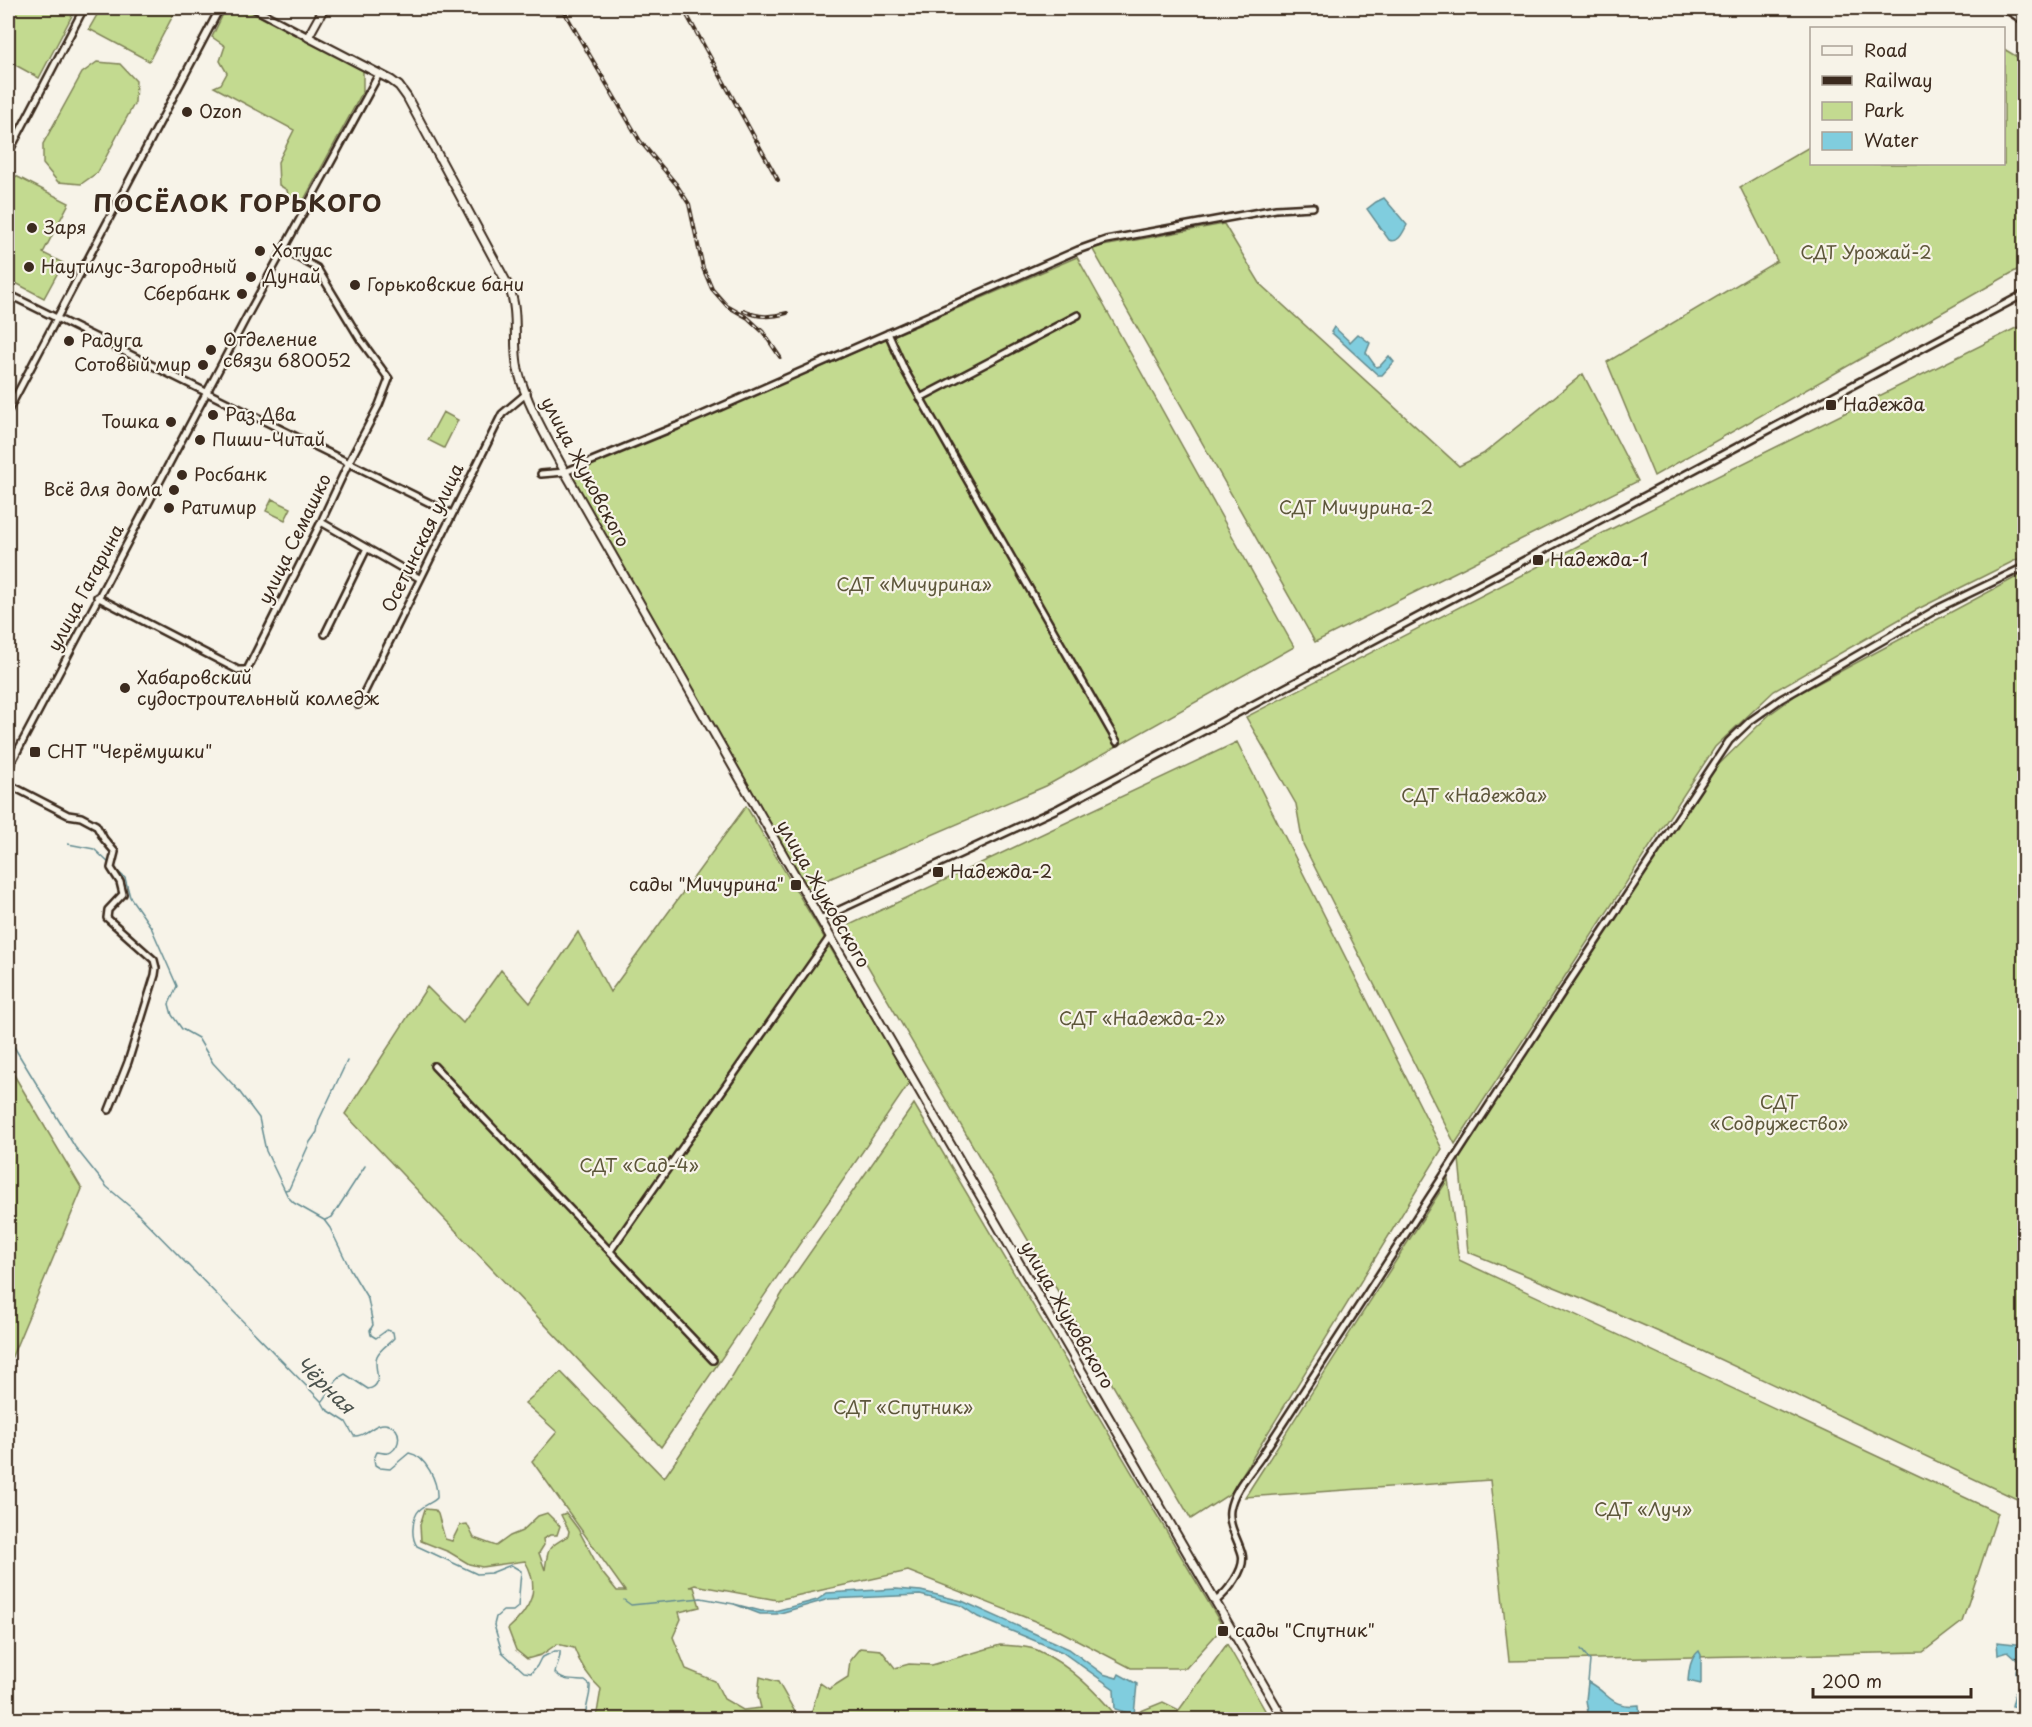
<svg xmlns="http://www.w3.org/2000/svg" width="2032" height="1727" font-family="'Playpen Sans',sans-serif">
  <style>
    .green { fill: #c3da90; stroke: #7f8257; stroke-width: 1.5 }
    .water { fill: #80cdde; stroke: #648c91; stroke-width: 1.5 }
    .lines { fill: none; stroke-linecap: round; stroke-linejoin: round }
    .stream { stroke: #648c91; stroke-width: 1.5 }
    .minor-casing { stroke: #3b2a1e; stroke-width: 10 }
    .major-casing { stroke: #3b2a1e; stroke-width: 11 }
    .minor { stroke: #f7f3e8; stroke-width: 5 }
    .major { stroke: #f7f3e8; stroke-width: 7 }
    .rail-casing { stroke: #3b2a1e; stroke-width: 4 }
    .rail { stroke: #f7f3e8; stroke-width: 1.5; stroke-dasharray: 4.5; stroke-linecap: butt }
    .poi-dot { fill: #3b2a1e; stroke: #f7f3e8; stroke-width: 2 }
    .labels { text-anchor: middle; stroke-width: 4.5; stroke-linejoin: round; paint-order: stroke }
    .poi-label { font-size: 18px; fill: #3b2a1e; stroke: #f7f3e8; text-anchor: start }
    .park-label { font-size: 18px; fill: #5d563a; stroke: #f7f3e8 }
    .street-label { font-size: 18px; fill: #3b2a1e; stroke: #f7f3e8 }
    .water-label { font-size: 20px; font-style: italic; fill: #4c534e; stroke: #f7f3e8 }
    .district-label { font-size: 24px; font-weight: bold; letter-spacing: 1.5px; fill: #3b2a1e; stroke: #f7f3e8 }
  </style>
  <rect width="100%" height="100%" fill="#f7f3e8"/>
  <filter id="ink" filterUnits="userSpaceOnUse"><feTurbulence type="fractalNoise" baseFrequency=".0167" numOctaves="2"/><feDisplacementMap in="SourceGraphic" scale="12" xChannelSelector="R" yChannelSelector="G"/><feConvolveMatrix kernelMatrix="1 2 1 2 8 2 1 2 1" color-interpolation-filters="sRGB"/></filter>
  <g filter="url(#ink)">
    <path class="green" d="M8,8H76L39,78L8,61Z
      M101,8H177L149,61L89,29Z
      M226,8H247L363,70V91L300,207L289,200L287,190L279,185L278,162L294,130L214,87L221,84L227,73L220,61L225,46L212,37Z
      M2004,49L2024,61V266L1654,476L1607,362L1777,261L1740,187L1811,146L1812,164H2004Z
      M97,62L120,64L136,81L135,102L98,172L81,184L58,182L43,164V144L82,73Z
      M8,172L69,203L43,253L63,263L44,298L8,279Z
      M1224,224L1261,285L1459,466L1483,454L1583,374L1638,481L1315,642L1092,248Z
      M1077,257L1294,647L1046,786L808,888L573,492L569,475Z
      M2024,324V556L1914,611L1774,691L1715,747L1455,1144L1303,844L1296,804L1246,717L1603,533Z
      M443,412L458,420L444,448L428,440Z
      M272,499L291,508L285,520L266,511Z
      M2024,573V1495L2021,1501L1702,1351L1584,1299L1468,1252L1459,1159L1600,937L1705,778L1770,714L1796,695Z
      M1237,742L1442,1149L1231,1493L1191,1519L845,927Z
      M746,806L910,1082L661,1447L345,1114L427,987L463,1023L501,970L530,1003L578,932L610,992Z
      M8,1065L82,1189L8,1366Z
      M914,1104L1223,1627L1186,1668H1131L1060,1631L908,1571L777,1600L695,1585L690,1587H694L700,1607L679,1612L681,1619L673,1637L686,1669L715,1681L724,1699L743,1710L761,1708L758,1696L760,1677L778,1682L799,1719H596L601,1689C588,1677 580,1664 574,1648L557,1644L541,1655L527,1659L516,1650L508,1629C531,1609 541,1589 525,1561L482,1567L469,1564L449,1552L421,1541L420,1525L425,1509L435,1510L438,1514L445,1539L452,1541L460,1525L467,1524L474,1538L496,1546L510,1536L522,1531L538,1516L547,1513L560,1526L557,1535H550L543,1539L544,1545L539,1553L545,1570C548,1547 547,1548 568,1536L569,1531L561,1515L566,1513L578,1529L600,1570L617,1591H625L532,1461L557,1432L525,1403L561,1372L664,1478L727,1385L786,1287Z
      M1448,1179L1459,1260L1998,1513L1962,1622L1923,1652L1509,1661L1490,1480L1245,1497Z
      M1227,1644L1270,1719H1128L1141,1711L1163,1702L1179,1710Z
      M1000,1645C1012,1646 1027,1646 1037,1650C1070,1665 1097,1693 1119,1719H807L811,1714L820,1683L829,1689L848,1677L850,1660L860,1648L881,1650L895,1668L909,1664L932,1665Z"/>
    <path class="water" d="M1384,198L1407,225C1403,232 1399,244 1389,240L1367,209L1376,202Z
      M1334,327L1350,342L1358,334L1370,343L1366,353L1376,367L1380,366L1389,356L1394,362L1382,375H1378L1331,332Z
      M896,1589L921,1591L962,1601L1069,1649L1103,1674L1117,1678L1119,1674L1137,1684L1134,1715L1115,1709L1114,1689L1062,1652L978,1617L960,1605L920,1595L829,1599L777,1614H760L734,1604L761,1611H775L817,1600L827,1593Z
      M1997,1642L2024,1645V1708L2012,1706L2015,1693L2021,1690L2016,1672L2018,1660L2008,1651L1998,1654Z
      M1699,1651L1701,1655V1684L1688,1681C1689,1670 1690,1658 1699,1651Z
      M1588,1682C1611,1694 1609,1708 1639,1705L1640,1719H1589L1586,1700Z"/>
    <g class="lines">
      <path class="stream" d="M68,844L94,849L111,865
        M114,868L125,878L130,897L151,927L177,986L169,1004L172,1015L182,1029L198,1038L213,1063L238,1090L259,1118L266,1151L288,1197L294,1203L324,1220L330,1228L350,1269L368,1299L373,1325L370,1330L371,1335L376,1338L387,1330L393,1332L394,1338C389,1344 380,1349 377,1356C372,1367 386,1386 368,1389L345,1374C335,1378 330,1393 322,1402
        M8,1037L75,1147L107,1187L135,1211L322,1402L326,1409L346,1422L354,1436C367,1437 375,1420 389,1425C402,1429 401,1445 391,1452C387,1455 382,1452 377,1452L374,1459L375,1465L380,1468L390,1469L409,1453C426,1456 438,1482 437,1498C431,1504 421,1506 417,1513C412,1522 411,1538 417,1546L477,1574L491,1573L511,1565L521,1571L518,1607L513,1611H503L496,1617L494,1625L502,1652L524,1672L531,1673L537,1666L541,1658L555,1651H560C561,1659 556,1665 555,1673C563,1682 574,1680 585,1681L590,1685C591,1699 584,1706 586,1720
        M285,1190L289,1189L310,1142L317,1132L319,1120L347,1061
        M325,1220L332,1217L365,1166
        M624,1600L631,1605L701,1598L734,1604
        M1581,1649L1590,1661L1588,1682"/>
      <g class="minor-casing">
        <path id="minor" d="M253,8L308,37
          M2004,8L2024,21
          M8,154L84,8
          M8,294L452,514
          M888,333L905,371L1117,742
          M920,398L1078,315
          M8,411L220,8
          M541,474L565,472L677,426L1078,250L1106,240L1276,209L1313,207
          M321,522L419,578
          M97,597L238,670H247L321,522L349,462L379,405L389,379L360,339L317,268L284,250
          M325,634L367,548
          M358,705L502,414L527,393
          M8,769L246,318L379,74
          M8,784L68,815L81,817L96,825L104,839L115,852L111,868L120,882L123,894L108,910L107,918L154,960L156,968L155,975L128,1062L109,1110
          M820,919L1059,808L2024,294
          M434,1066L713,1360
          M610,1251L830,937
          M1216,1601C1227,1592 1246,1570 1242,1554C1238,1539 1228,1526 1230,1510C1233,1490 1250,1473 1261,1457L1560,996L1729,741L1750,721L1781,699L1939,608L2024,567"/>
      </g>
      <g class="major-casing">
        <path id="major" d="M324,8L308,37L391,80L399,86L407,97L509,287C520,314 512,342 518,370C526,403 549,442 565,472L820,919L1284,1720"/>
      </g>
      <use href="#minor" class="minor"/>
      <use href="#major" class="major"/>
      <g class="rail-casing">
        <path id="rail" d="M562,8L640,141L676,184L689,204L703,268L712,289L727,306L748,318L763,332L780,357
          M683,8L778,180
          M744,311C759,318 772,317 787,313"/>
      </g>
      <use href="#rail" class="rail"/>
    </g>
  </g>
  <g class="poi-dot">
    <circle cx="187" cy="112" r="6"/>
    <circle cx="32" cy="228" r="6"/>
    <circle cx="260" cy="251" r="6"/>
    <circle cx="29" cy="267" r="6"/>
    <circle cx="251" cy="277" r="6"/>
    <circle cx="355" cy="285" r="6"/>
    <circle cx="242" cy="294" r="6"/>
    <circle cx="69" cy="341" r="6"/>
    <circle cx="211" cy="350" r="6"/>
    <circle cx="203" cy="365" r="6"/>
    <rect x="1825" y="399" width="12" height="12" rx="3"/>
    <circle cx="213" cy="415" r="6"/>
    <circle cx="171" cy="422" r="6"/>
    <circle cx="200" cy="440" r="6"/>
    <circle cx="182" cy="475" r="6"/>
    <circle cx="174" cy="490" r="6"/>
    <circle cx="169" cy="508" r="6"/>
    <rect x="1532" y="554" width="12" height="12" rx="3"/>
    <circle cx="125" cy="688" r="6"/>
    <rect x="29" y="746" width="12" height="12" rx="3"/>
    <rect x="932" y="866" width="12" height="12" rx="3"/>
    <rect x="790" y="879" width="12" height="12" rx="3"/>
    <rect x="1217" y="1625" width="12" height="12" rx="3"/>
  </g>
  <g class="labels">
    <g class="poi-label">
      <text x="199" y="118">Ozon</text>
      <text x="44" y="234">Заря</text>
      <text x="272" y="257">Хотуас</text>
      <text x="41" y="273">Наутилус-Загородный</text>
      <text x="263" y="283">Дунай</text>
      <text x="367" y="291">Горьковские бани</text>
      <text x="230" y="300" text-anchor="end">Сбербанк</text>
      <text x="223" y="346">Отделение<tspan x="223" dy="21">связи 680052</tspan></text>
      <text x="81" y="347">Радуга</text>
      <text x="191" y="371" text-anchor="end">Сотовый мир</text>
      <text x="1843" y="411">Надежда</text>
      <text x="225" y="421">Раз Два</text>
      <text x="159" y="428" text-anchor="end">Тошка</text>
      <text x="212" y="446">Пиши-Читай</text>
      <text x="194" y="481">Росбанк</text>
      <text x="162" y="496" text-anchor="end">Всё для дома</text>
      <text x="181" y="514">Ратимир</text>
      <text x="1550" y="566">Надежда-1</text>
      <text x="137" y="684">Хабаровский<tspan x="137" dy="21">судостроительный колледж</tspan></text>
      <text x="47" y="758">СНТ "Черёмушки"</text>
      <text x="950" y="878">Надежда-2</text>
      <text x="784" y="891" text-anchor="end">сады "Мичурина"</text>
      <text x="1235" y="1637">сады "Спутник"</text>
    </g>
    <g class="park-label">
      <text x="1866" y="259">СДТ Урожай-2</text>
      <text x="1356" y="514">СДТ Мичурина-2</text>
      <text x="914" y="591">СДТ «Мичурина»</text>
      <text x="1474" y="802">СДТ «Надежда»</text>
      <text x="1142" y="1025">СДТ «Надежда-2»</text>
      <text x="1779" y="1109">СДТ<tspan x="1779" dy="21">«Содружество»</tspan></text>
      <text x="639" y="1172">СДТ «Сад-4»</text>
      <text x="903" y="1414">СДТ «Спутник»</text>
      <text x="1643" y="1516">СДТ «Луч»</text>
    </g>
    <g class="street-label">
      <text transform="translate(585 472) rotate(62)" y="6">улица Жуковского</text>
      <text transform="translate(423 538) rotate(-64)" y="6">Осетинская улица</text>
      <text transform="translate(295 539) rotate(-64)" y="6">улица Семашко</text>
      <text transform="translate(86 588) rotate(-62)" y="6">улица Гагарина</text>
      <text transform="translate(823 894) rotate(60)" y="6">улица Жуковского</text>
      <text transform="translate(1067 1315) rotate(60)" y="6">улица Жуковского</text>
    </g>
    <g class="water-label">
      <text transform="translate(325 1385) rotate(44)" y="7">Чёрная</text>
    </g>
    <g class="district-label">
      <text x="238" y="212">ПОСЁЛОК ГОРЬКОГО</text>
    </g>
  </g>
  <rect width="2032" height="1727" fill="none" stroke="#f7f3e8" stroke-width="30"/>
  <rect x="15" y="15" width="2002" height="1697" fill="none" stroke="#3b2a1e" stroke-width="2" filter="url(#ink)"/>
  <rect x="1810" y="27" width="195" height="138" fill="#f7f3e8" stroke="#aca397" stroke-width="1.5"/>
  <rect x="1822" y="46" width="30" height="9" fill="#f7f3e8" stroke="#aca397" stroke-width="1.5"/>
  <text x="1864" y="57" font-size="18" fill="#3b2a1e">Road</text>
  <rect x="1822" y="76" width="30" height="9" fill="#3b2a1e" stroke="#aca397" stroke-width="1.5"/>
  <text x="1864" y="87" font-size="18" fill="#3b2a1e">Railway</text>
  <rect x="1822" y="102" width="30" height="18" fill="#c3da90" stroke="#aca397" stroke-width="1.5"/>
  <text x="1864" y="117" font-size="18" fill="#3b2a1e">Park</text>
  <rect x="1822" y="132" width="30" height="18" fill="#80cdde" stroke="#aca397" stroke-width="1.5"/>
  <text x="1864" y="147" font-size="18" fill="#3b2a1e">Water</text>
  <path d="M1813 1688v9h158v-9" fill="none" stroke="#3b2a1e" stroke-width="3"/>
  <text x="1822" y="1688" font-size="18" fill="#3b2a1e" stroke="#f7f3e8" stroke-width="4.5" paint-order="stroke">200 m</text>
</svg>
